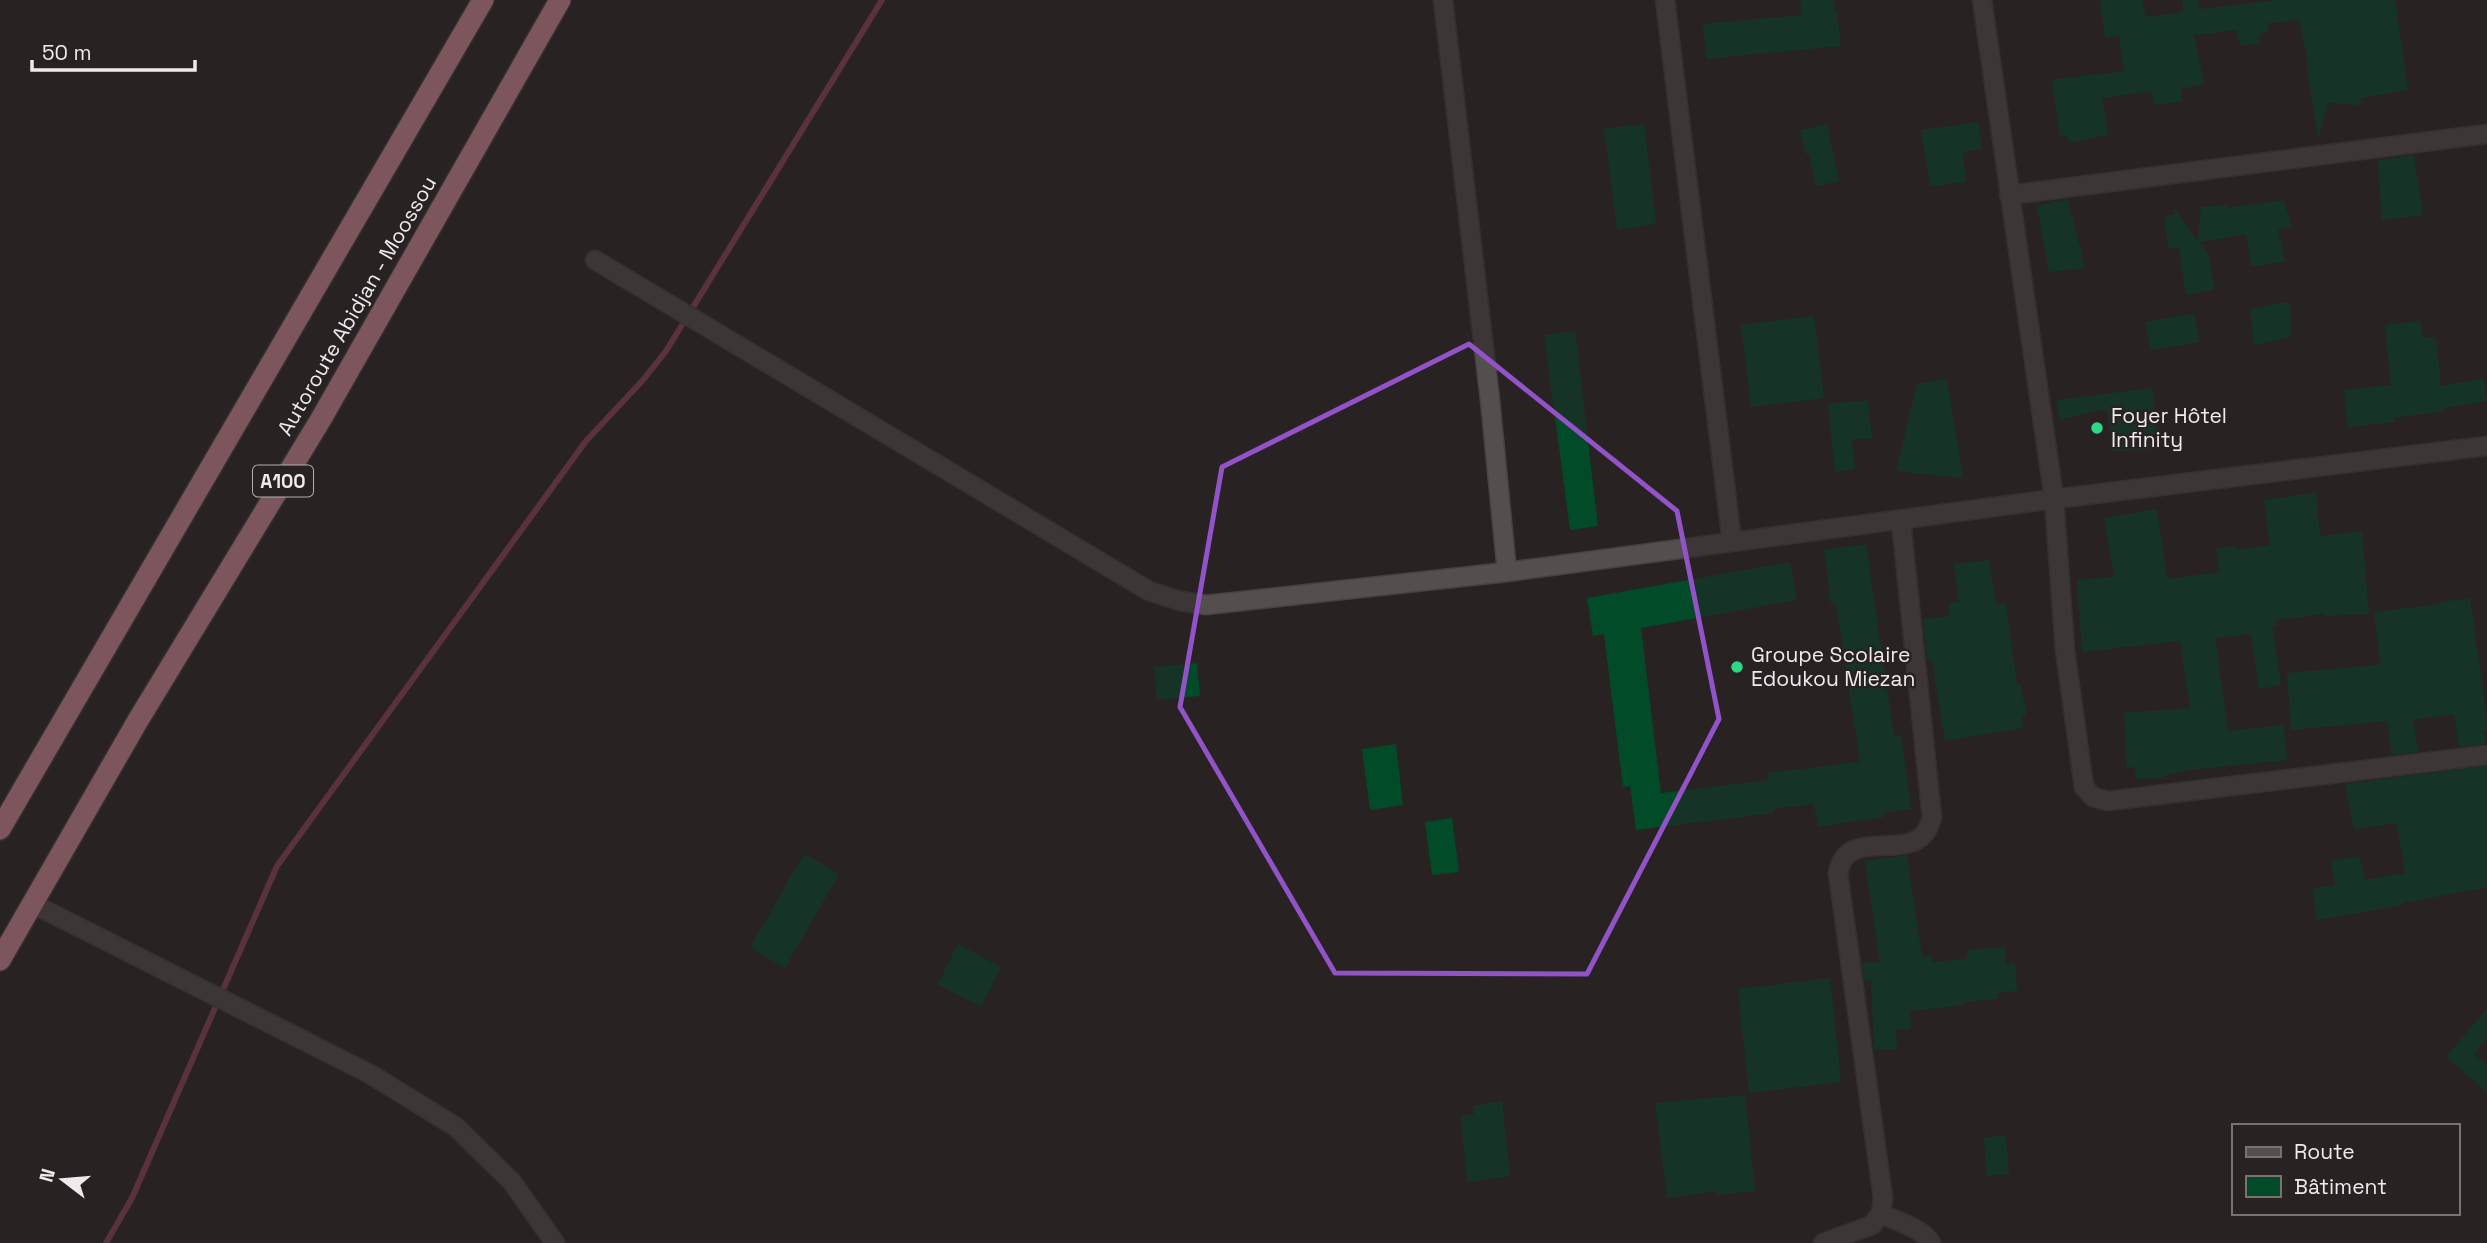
<svg xmlns="http://www.w3.org/2000/svg" width="2487" height="1243" font-family="'Space Grotesk',sans-serif">
  <style>
    .lines { fill: none; stroke-linecap: round; stroke-linejoin: round }
    .stream { stroke: #974659; stroke-width: 6 }
    .building { fill: #014b29 }
    .street-casing { stroke: #464142; stroke-width: 21 }
    .highway-casing { stroke: #464142; stroke-width: 24 }
    .street { stroke: #554e4f; stroke-width: 18 }
    .highway { stroke: #e294a2; stroke-width: 21 }
    .marked { fill: none; stroke: #9252c8; stroke-width: 5; stroke-linejoin: round }
    .poi-dot { fill: #2cd884; stroke: #282223; stroke-width: 2.5 }
    .labels { text-anchor: middle; stroke-width: 5; stroke-linejoin: round; paint-order: stroke }
    .shield { fill: #282223; stroke: #b3afb0; stroke-width: 2 }
    .shield-label { font-size: 19px; font-weight: bold; fill: #efebec }
    .street-label { font-size: 21px; fill: #efebec; stroke: #282223 }
    .poi-label { font-size: 21px; fill: #efebec; stroke: #282223; text-anchor: start }
  </style>
  <rect width="100%" height="100%" fill="#282223"/>
  <g class="lines">
    <path class="stream" d="M106,1243L132,1198L277,866L586,441L643,380L666,351L882,0"/>
  </g>
  <path class="building" d="M1800,0H1833L1835,12L1837,11L1841,46L1706,59L1703,24L1802,15Z
    M2100,0H2142L2146,17L2183,12V0H2198L2200,9L2277,0H2395L2408,90L2361,98L2360,105L2328,103L2318,139L2306,60H2308L2299,20L2268,23V31L2260,34V44L2240,45L2237,30L2194,35L2204,84L2181,89L2182,101L2154,105L2151,91L2102,98L2108,135L2070,143L2067,136H2060L2052,80L2124,71L2119,36L2105,38Z
    M1978,122L1982,149L1963,152L1966,182L1930,186L1921,130Z
    M1644,124L1656,224L1617,230L1604,129Z
    M1827,124L1839,181L1816,186L1809,154H1806L1800,130Z
    M2414,155L2423,215L2382,220L2378,160Z
    M2068,199L2085,268L2049,272L2037,206Z
    M2284,200L2291,226L2278,230L2285,262L2251,266L2246,234L2199,242L2209,256L2214,289L2186,295L2179,247L2168,248L2165,216L2174,214L2173,207L2198,241L2201,207L2227,205V208Z
    M2290,302L2291,337L2254,345L2250,309Z
    M2194,314L2199,342L2151,350L2145,322Z
    M1814,316L1824,398L1751,407L1741,325Z
    M2421,321L2423,338L2436,337L2441,386L2484,378L2487,401L2444,408V411L2394,418V422L2348,427L2344,390L2391,385L2385,325Z
    M1575,331L1598,526L1570,530L1544,335Z
    M1947,379L1963,478L1896,471L1917,384Z
    M2152,388L2159,450L2112,451L2107,409L2060,419L2056,400Z
    M1868,400L1872,438L1852,440L1855,469L1835,472L1828,404Z
    M2316,493L2320,536L2362,531L2369,614L2325,616L2324,614L2276,620L2277,625L2272,626L2281,685L2259,689L2251,634L2215,638L2228,731L2283,725L2287,760L2189,770L2163,776V778L2136,779L2135,767L2127,768L2124,713L2190,708L2180,641L2082,652L2077,580L2114,577L2104,518L2157,509L2167,579L2220,572L2216,549L2237,546V550L2270,545L2264,500Z
    M1866,544L1894,737L1901,736L1911,809L1884,813V817L1818,827L1814,804L1773,809L1774,813L1636,830L1630,786L1623,787L1604,634L1593,636L1587,598L1790,562L1797,600L1641,628L1661,793L1769,780L1768,773L1860,762L1836,603L1831,604L1824,550Z
    M1989,560L1996,605L2006,603L2017,685L2021,684L2026,715L2022,716L2024,728L1945,741L1932,660H1927L1923,619L1950,616L1949,603L1959,602L1954,564Z
    M2470,598L2487,721V730H2484L2486,744L2459,747L2454,714L2413,720L2418,752L2392,755L2387,721L2291,730L2287,673L2380,665L2374,612L2441,604V602Z
    M1197,663L1200,696L1157,700L1154,667Z
    M1396,744L1403,805L1370,810L1362,749Z
    M2487,766V887L2403,903V905L2317,920L2312,889L2335,885L2331,861L2359,856L2365,880L2405,873L2397,823L2354,829L2345,784Z
    M1452,818L1459,872L1432,875L1425,822Z
    M804,854L839,874L785,968L750,948Z
    M1907,855L1922,957L1931,955L1932,962L1967,959V950L2005,947L2006,964L2015,963L2017,991L1998,993V999L1963,1002L1964,1005L1910,1011L1911,1029H1896L1897,1049H1874L1871,980L1864,981L1862,963L1880,962L1865,861Z
    M958,944L1001,967L981,1007L938,984Z
    M1830,978L1841,1082L1749,1093L1738,989Z
    M2487,1009V1038L2474,1054L2487,1065V1092L2446,1057Z
    M1745,1095L1755,1191L1718,1195L1717,1191L1667,1198L1655,1103Z
    M1502,1101L1510,1176L1467,1182L1461,1116L1474,1114L1473,1106Z
    M2006,1136L2009,1174L1986,1176L1984,1137Z"/>
  <g class="lines">
    <g class="street-casing">
      <path id="street" d="M1443,0L1490,400L1507,572
        M1665,0L1732,542
        M1982,0L2054,499L2065,650L2084,787L2093,797L2108,801L2487,755
        M2009,195L2487,134
        M595,260L1149,591L1180,601L1206,605L1507,572L2054,499L2487,446
        M33,904L370,1074L456,1127L512,1182L555,1243
        M1881,1214C1896,1221 1923,1228 1931,1243
        M1823,1243L1872,1225L1881,1214L1883,1198L1838,873C1847,826 1902,861 1925,833C1928,829 1930,822 1932,818L1901,521"/>
    </g>
    <g class="highway-casing">
      <path id="highway" d="M0,829L483,0
        M0,960L137,722L321,419L560,0"/>
    </g>
    <use href="#street" class="street"/>
    <use href="#highway" class="highway"/>
  </g>
  <path d="M0 0H2487V1243H0ZM1469,344L1677,511L1719,719L1587,974L1335,973L1180,707L1222,467Z" fill="#282223" fill-opacity=".55" fill-rule="evenodd"/>
  <path class="marked" d="M1469,344L1677,511L1719,719L1587,974L1335,973L1180,707L1222,467Z"/>
  <g class="poi-dot">
    <circle cx="2097" cy="428" r="7"/>
    <circle cx="1737" cy="667" r="7"/>
  </g>
  <g class="labels">
    <rect class="shield" x="253" y="465.5" width="60" height="31" rx="5"/>
    <g class="shield-label">
      <text x="283" y="488">A100</text>
    </g>
    <g class="street-label">
      <text transform="translate(357 306) rotate(-60)" y="7">Autoroute Abidjan - Moossou</text>
    </g>
    <g class="poi-label">
      <text x="2111" y="423">Foyer Hôtel<tspan x="2111" dy="24">Infinity</tspan></text>
      <text x="1751" y="662">Groupe Scolaire<tspan x="1751" dy="24">Edoukou Miezan</tspan></text>
    </g>
  </g>
  <rect x="2232" y="1124" width="228" height="91" fill="#282223" stroke="#787273" stroke-width="2"/>
  <rect x="2246" y="1147" width="35" height="10" fill="#554e4f" stroke="#787273" stroke-width="2"/>
  <text x="2294" y="1159" font-size="21" fill="#efebec">Route</text>
  <rect x="2246" y="1176" width="35" height="21" fill="#014b29" stroke="#787273" stroke-width="2"/>
  <text x="2294" y="1194" font-size="21" fill="#efebec">Bâtiment</text>
  <g transform="translate(63 1180) rotate(286)" stroke="#282223" stroke-width="5" paint-order="stroke">
  <path d="M0-5L12 26L0 18L-12 26Z" fill="#efebec"/>
  <text y="-10" font-size="19" font-weight="bold" text-anchor="middle" fill="#efebec">N</text>
  </g>
  <path d="M32 60v10h163v-10" fill="none" stroke="#efebec" stroke-width="3.5"/>
  <text x="42" y="60" font-size="21" fill="#efebec" stroke="#282223" stroke-width="5" paint-order="stroke">50 m</text>
</svg>
